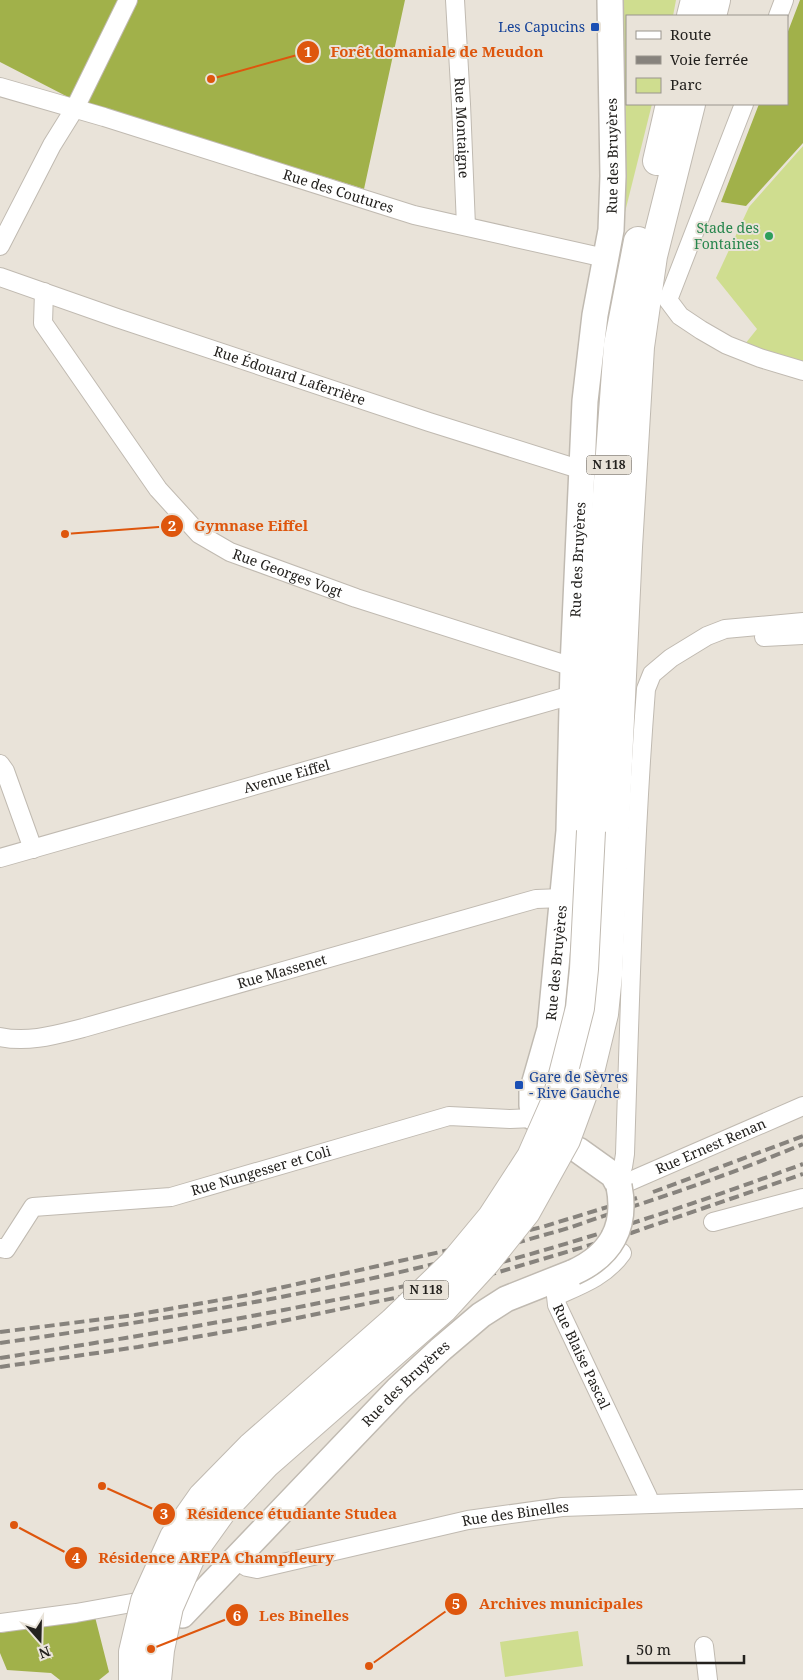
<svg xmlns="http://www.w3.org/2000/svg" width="803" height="1680" font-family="'Noto Serif',serif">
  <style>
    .green { fill: #cfdd8f }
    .forest { fill: #a1b14a }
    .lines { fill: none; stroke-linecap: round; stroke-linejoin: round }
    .street-casing { stroke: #c0bab1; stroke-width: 20 }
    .secondary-casing { stroke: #c0bab1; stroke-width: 28 }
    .highway-casing { stroke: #c0bab1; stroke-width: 30 }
    .street { stroke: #fff; stroke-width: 18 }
    .secondary { stroke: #fff; stroke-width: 25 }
    .highway { stroke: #fff; stroke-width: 28 }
    .rail { stroke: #87837d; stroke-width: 4; stroke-dasharray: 10 5; stroke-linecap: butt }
    .secondary-bridge-casing { stroke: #c0bab1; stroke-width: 28; stroke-linecap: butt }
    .highway-bridge-casing { stroke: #c0bab1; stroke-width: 30; stroke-linecap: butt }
    .secondary-bridge { stroke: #fff; stroke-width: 25 }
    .highway-bridge { stroke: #fff; stroke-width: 28 }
    .transit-dot { fill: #1a4fb4; stroke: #e9e3d9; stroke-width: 2 }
    .leisure-dot { fill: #2e9e5b; stroke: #e9e3d9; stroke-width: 2 }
    .labels { text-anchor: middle; stroke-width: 4; stroke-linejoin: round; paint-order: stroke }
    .shield { fill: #e9e3d9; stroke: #5e5b56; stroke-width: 1 }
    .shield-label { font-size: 12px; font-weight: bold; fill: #23211e }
    .transit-label { font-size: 14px; fill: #164399; stroke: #e9e3d9; text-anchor: end }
    .street-label { font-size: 14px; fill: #23211e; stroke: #e9e3d9 }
    .leisure-label { font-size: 14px; fill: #27864d; stroke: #e9e3d9; text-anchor: end }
    .leader { fill: none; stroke: #de560d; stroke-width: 2 }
    .callout-dot { fill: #de560d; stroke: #e9e3d9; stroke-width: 2 }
    .mark-label { font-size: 15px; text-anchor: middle; font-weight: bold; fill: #fff }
    .callout-label { font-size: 15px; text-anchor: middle; font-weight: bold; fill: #de560d; stroke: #e9e3d9; stroke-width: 4; stroke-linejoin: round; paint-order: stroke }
  </style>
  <rect width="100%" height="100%" fill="#e9e3d9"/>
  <path class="green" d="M620,0H676L673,16H627V104H652L625,212L623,197Z
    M803,146V363L745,344L757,329L716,278L749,207Z
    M578,1631L583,1666L505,1677L500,1642Z"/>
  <path class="forest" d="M0,0H405L364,189L68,97L0,62Z
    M800,0H803V143L746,206L721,202L759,104H787V34Z
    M95,1617L109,1672L99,1680H60L51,1673L7,1670L0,1653V1633Z"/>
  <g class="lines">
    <g class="street-casing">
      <g id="street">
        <path id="s1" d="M455,0L461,104L466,226"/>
        <path d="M778,16L784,0"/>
        <path id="s2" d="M0,87L104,117L414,215L605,258"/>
        <path d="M744,104L668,300L680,316L701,330L727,345L760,358L803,371"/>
        <path d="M0,246L52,145L75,108L128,0"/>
        <path id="s3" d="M0,277L117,318L429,422L582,470"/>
        <path id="s4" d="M44,292L43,323L158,489L199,534L230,552L356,598L573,667"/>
        <path d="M764,637L803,635"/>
        <path d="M0,764L5,771L33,849"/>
        <path id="s5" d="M0,858L572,695"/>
        <path id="s6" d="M0,1037C28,1043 55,1035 83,1028L536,899L563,898"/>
        <path d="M613,1175L623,1167L625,1154C630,999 634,844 646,689L652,674L671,658L707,636L725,629L803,622"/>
        <path id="s7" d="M619,1186L803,1106"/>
        <path d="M713,1222L803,1198"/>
        <path id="s8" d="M610,1244L622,1253C606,1276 581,1285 556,1296L557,1305L648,1497V1503"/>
        <path id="s9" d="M0,1248L6,1249L33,1207L171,1197L449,1116L510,1119L534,1118"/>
        <path id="s10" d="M234,1559L247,1567L257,1569L468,1520L562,1507L803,1499"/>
        <path d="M0,1623L76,1613L154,1599"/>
        <path d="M704,1646L708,1680"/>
      </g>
    </g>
    <g class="secondary-casing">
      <g id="secondary">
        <path id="s11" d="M534,1118L532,1105V1092L550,1029L569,831L573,667L585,401L595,315L611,230L613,176L610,0"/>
        <path d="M578,1150L613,1175L619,1186"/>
        <path id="s12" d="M182,1615L398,1389L441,1349L481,1315L506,1299L574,1272"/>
      </g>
    </g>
    <g class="highway-casing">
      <path id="highway" d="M691,16L695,0
        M712,16L716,0
        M657,161L670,104
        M591,831L603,549L618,345L638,241
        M588,1080L604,1014L608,975L628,547L640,347L653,256L691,104"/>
    </g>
    <use href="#street" class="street"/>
    <use href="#secondary" class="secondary"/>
    <use href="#highway" class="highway"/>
    <path class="rail" d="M653,1192L803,1136
      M0,1332L135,1315L248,1295L449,1250L542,1227L637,1198
      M0,1343C182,1317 367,1286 544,1235C568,1229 591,1220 615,1212C679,1192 741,1170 803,1144
      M0,1358C108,1341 216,1324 324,1302C366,1294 408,1286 450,1276C570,1245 687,1207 803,1164
      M0,1367L138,1347L253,1327L448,1287L631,1233L803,1174"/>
    <g class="secondary-bridge-casing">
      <path id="secondary-bridge" d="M574,1272C611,1255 627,1227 619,1186"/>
    </g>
    <g class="highway-bridge-casing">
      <path id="highway-bridge" d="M133,1680V1652L145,1601L174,1537L202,1497L251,1447L393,1322L453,1264L492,1217L531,1157L557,1098L580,1008L584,969L591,831
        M157,1680L160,1650L169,1607L194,1550L222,1511L266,1464L443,1309L486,1262L526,1212L566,1140L588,1080"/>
    </g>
    <use href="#secondary-bridge" class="secondary-bridge"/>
    <use href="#highway-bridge" class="highway-bridge"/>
  </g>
  <g class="transit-dot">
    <rect x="590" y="22" width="10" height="10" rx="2.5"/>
    <rect x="514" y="1080" width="10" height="10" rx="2.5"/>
  </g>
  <circle class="leisure-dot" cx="769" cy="236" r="5"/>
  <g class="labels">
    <g class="shield">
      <rect x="586.5" y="455.5" width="45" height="19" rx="4"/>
      <rect x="403.5" y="1280.5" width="45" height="19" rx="4"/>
    </g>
    <g class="shield-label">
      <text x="609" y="469">N 118</text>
      <text x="426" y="1294">N 118</text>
    </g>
    <g class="transit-label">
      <text x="585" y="32">Les Capucins</text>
      <text x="529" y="1082" text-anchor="start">Gare de Sèvres<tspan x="529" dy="16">- Rive Gauche</tspan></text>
    </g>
    <g class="street-label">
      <text dy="5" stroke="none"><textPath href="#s1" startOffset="128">Rue Montaigne</textPath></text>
      <text dy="5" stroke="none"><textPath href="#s11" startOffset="968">Rue des Bruyères</textPath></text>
      <text dy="5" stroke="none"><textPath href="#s2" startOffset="354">Rue des Coutures</textPath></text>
      <text dy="5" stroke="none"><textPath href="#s3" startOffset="306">Rue Édouard Laferrière</textPath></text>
      <text dy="5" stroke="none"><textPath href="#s11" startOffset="562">Rue des Bruyères</textPath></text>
      <text dy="5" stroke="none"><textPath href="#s4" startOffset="391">Rue Georges Vogt</textPath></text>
      <text dy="5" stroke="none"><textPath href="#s5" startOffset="298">Avenue Eiffel</textPath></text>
      <text dy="5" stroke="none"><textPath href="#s11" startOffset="158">Rue des Bruyères</textPath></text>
      <text dy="5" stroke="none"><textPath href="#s6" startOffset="291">Rue Massenet</textPath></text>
      <text dy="5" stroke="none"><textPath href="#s7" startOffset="100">Rue Ernest Renan</textPath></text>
      <text dy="5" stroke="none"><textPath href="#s9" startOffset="288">Rue Nungesser et Coli</textPath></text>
      <text dy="5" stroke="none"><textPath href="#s8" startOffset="161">Rue Blaise Pascal</textPath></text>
      <text dy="5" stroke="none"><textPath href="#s12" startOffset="322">Rue des Bruyères</textPath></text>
      <text dy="5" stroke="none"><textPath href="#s10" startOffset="290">Rue des Binelles</textPath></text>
    </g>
    <g class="leisure-label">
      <text x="759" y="233">Stade des<tspan x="759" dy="16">Fontaines</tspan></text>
    </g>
  </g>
  <path class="leader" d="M211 79L308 52M65 534L172 526M102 1486L164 1514M14 1525L76 1558M369 1666L456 1604M151 1649L237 1615"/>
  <g class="callout-dot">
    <circle cx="211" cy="79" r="5"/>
    <circle cx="65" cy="534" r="5"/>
    <circle cx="102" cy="1486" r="5"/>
    <circle cx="14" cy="1525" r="5"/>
    <circle cx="369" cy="1666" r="5"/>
    <circle cx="151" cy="1649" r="5"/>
    <circle cx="308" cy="52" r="12"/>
    <circle cx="172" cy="526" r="12"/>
    <circle cx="164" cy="1514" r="12"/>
    <circle cx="76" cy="1558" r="12"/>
    <circle cx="456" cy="1604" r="12"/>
    <circle cx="237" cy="1615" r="12"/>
  </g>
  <g class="mark-label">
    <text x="308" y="57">1</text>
    <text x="172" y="531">2</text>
    <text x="164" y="1519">3</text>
    <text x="76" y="1563">4</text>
    <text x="456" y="1609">5</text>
    <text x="237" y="1621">6</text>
  </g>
  <g class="callout-label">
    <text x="437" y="57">Forêt domaniale de Meudon</text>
    <text x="251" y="531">Gymnase Eiffel</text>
    <text x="292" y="1519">Résidence étudiante Studea</text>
    <text x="216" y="1563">Résidence AREPA Champfleury</text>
    <text x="561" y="1609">Archives municipales</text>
    <text x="304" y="1621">Les Binelles</text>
  </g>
  <rect x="626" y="15" width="162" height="90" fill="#e9e3d9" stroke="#9a958e"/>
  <rect x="636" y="31" width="25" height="8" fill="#ffffff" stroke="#9a958e"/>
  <text x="670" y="40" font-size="15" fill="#23211e">Route</text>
  <rect x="636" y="56" width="25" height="8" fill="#87837d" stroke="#9a958e"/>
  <text x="670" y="65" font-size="15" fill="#23211e">Voie ferrée</text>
  <rect x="636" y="78" width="25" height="15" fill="#cfdd8f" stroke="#9a958e"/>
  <text x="670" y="90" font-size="15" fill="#23211e">Parc</text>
  <g transform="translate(40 1640) rotate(160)" stroke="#e9e3d9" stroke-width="4" paint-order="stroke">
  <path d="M0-4L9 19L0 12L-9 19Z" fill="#23211e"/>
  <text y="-8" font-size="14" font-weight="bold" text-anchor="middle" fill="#23211e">N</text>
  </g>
  <path d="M628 1655v8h116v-8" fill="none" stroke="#23211e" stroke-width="2.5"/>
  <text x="636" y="1655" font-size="15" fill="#23211e" stroke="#e9e3d9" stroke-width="4" paint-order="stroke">50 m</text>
</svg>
